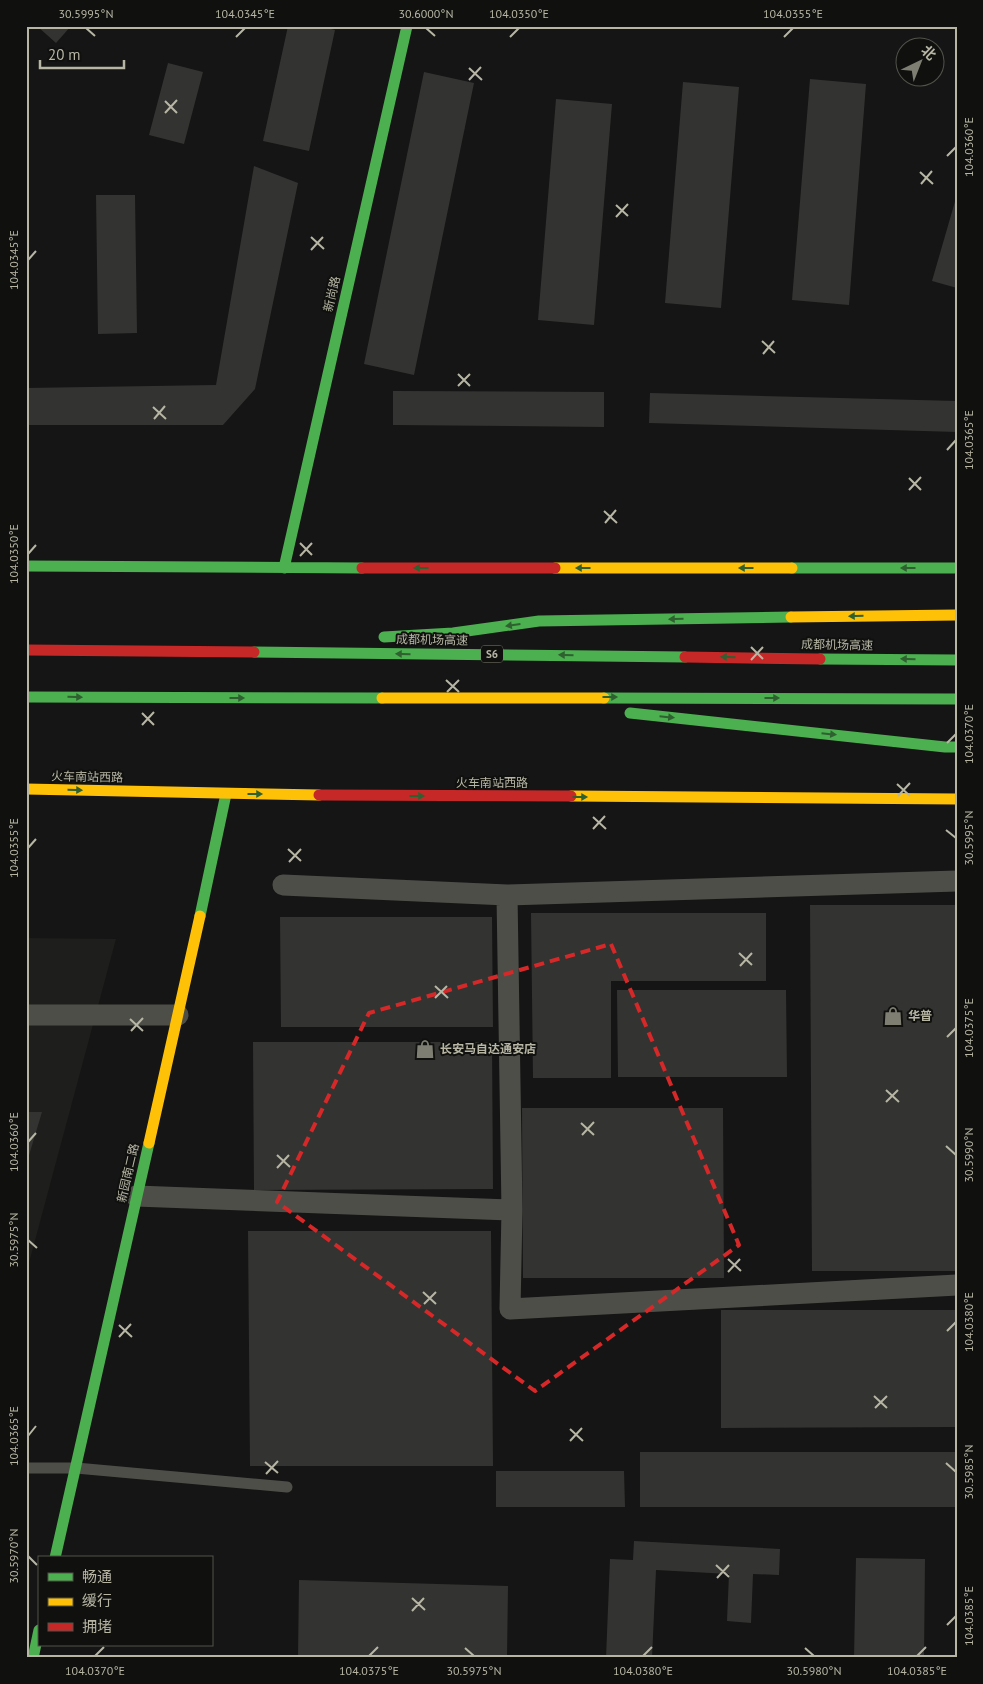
<svg xmlns="http://www.w3.org/2000/svg" width="983" height="1684" font-family="'PT Sans','Noto Sans SC',sans-serif">
  <style>
    .built { fill: #1e1f1c }
    .building { fill: #333331 }
    .lines { fill: none; stroke-linecap: round; stroke-linejoin: round }
    .lane { stroke: #4e4e49; stroke-width: 11 }
    .street { stroke: #4e4e49; stroke-width: 21 }
    .fast { stroke: #4caf50; stroke-width: 11 }
    .slow { stroke: #ffc107; stroke-width: 11 }
    .jam { stroke: #c62828; stroke-width: 11 }
    .oneway { fill: #2e6030 }
    .marked { fill: none; stroke: #d62828; stroke-width: 4; stroke-dasharray: 10 6; stroke-linejoin: round }
    .ticks { fill: none; stroke: #b7b6a5; stroke-width: 2 }
    .labels { text-anchor: middle; stroke-width: 4; stroke-linejoin: round; paint-order: stroke }
    .shield { fill: #10110f; stroke: #858478; stroke-width: 1 }
    .shield-label { font-size: 11px; font-weight: bold; fill: #b7b6a5 }
    .street-label { font-size: 12px; fill: #b7b6a5; stroke: #10110f }
    .poi-label { font-size: 12px; font-weight: bold; fill: #b7b6a5; stroke: #10110f; text-anchor: start }
    .neatline { fill: none; stroke: #b7b6a5; stroke-width: 2 }
    .ticks-label { font-size: 12px; text-anchor: middle; fill: #b7b6a5 }
  </style>
  <rect width="100%" height="100%" fill="#151515"/>
  <path class="built" d="M26,938L116,939L26,1274Z"/>
  <path class="building" d="M37,26H71L56,43Z
    M288,26H319L335,30L309,151L263,141Z
    M168,63L203,72L184,144L149,135Z
    M424,72L474,83L414,375L364,364Z
    M810,79L866,84L849,305L792,300Z
    M683,82L739,87L721,308L665,303Z
    M556,99L612,104L594,325L538,320Z
    M254,166L298,183L255,389L223,425H26V388L216,385Z
    M96,195H135L137,333L98,334Z
    M956,198H957V288L932,281Z
    M393,391L604,392V427L393,425Z
    M650,393L957,401V432L649,423Z
    M810,905H957V1271H812Z
    M531,913H766V981H611V1078H533Z
    M280,917H492L493,1027H281Z
    M617,990H786L787,1077H618Z
    M253,1042H492L493,1189L254,1190Z
    M522,1108H723L724,1278H523Z
    M26,1112H42L27,1162H26Z
    M248,1231H491L493,1466H250Z
    M721,1310H957V1427L721,1428Z
    M640,1452H957V1507H640Z
    M496,1471H624L625,1507H496Z
    M634,1541L780,1549L779,1575L753,1574L751,1623L727,1621L729,1574L656,1570L652,1658H606L610,1559L633,1560Z
    M856,1558L925,1559L924,1658H854Z
    M299,1580L508,1586L507,1658H298Z"/>
  <g class="lines">
    <path class="lane" d="M26,1468H76L287,1487"/>
    <path class="street" d="M283,885L507,895
      M26,1015H178
      M136,1196L512,1210L507,895L957,881
      M512,1210L510,1309L957,1285"/>
    <path class="fast" d="M26,566L362,568
      M284,568L407,26
      M792,568H957
      M384,637L453,633L539,621L791,617
      M254,652L685,657
      M820,659L957,660
      M26,697L382,698
      M604,698L957,699
      M630,713L945,747H957
      M200,916L226,794
      M55,1558L149,1143
      M33,1658L39,1630"/>
    <path class="slow" d="M555,568H792
      M791,617L957,615
      M382,698H604
      M26,789L319,795
      M571,796L957,799
      M149,1143L200,916"/>
    <path class="jam" d="M362,568H555
      M26,650L254,652
      M685,657L820,659
      M319,795L571,796"/>
  </g>
  <defs><path id="oneway-solid" d="M-6-.8H1V-3.2L6.5 0L1 3.2V.8H-6Z" transform="scale(1.25)"/></defs>
  <g class="oneway">
    <use href="#oneway-solid" transform="translate(421 568) rotate(180)"/>
    <use href="#oneway-solid" transform="translate(583 568) rotate(180)"/>
    <use href="#oneway-solid" transform="translate(746 568) rotate(180)"/>
    <use href="#oneway-solid" transform="translate(908 568) rotate(180)"/>
    <use href="#oneway-solid" transform="translate(856 616) rotate(179)"/>
    <use href="#oneway-solid" transform="translate(676 619) rotate(179)"/>
    <use href="#oneway-solid" transform="translate(513 625) rotate(172)"/>
    <use href="#oneway-solid" transform="translate(403 654) rotate(-179)"/>
    <use href="#oneway-solid" transform="translate(566 655) rotate(-179)"/>
    <use href="#oneway-solid" transform="translate(728 657) rotate(-179)"/>
    <use href="#oneway-solid" transform="translate(908 659) rotate(-179)"/>
    <use href="#oneway-solid" transform="translate(75 697) rotate(1)"/>
    <use href="#oneway-solid" transform="translate(610 697)"/>
    <use href="#oneway-solid" transform="translate(237 698)"/>
    <use href="#oneway-solid" transform="translate(772 698)"/>
    <use href="#oneway-solid" transform="translate(667 717) rotate(6)"/>
    <use href="#oneway-solid" transform="translate(829 734) rotate(6)"/>
    <use href="#oneway-solid" transform="translate(75 790) rotate(1)"/>
    <use href="#oneway-solid" transform="translate(255 794)"/>
    <use href="#oneway-solid" transform="translate(417 796)"/>
    <use href="#oneway-solid" transform="translate(580 797)"/>
  </g>
  <path class="marked" d="M611,944L739,1245L535,1391L277,1202L369,1013Z"/>
  <path class="ticks" d="M86,28L95,36M426,28L435,36M236,37L245,28M510,37L519,28M784,37L793,28M469,68L482,80M469,80L481,67M165,101L177,113M165,113L177,100M947,156L956,147M920,172L933,184M921,184L932,171M616,205L628,216M616,217L628,204M311,237L324,249M311,250L323,237M28,260L36,251M762,341L775,353M763,354L774,341M458,374L470,386M458,386L470,374M153,407L166,419M154,419L165,406M947,450L956,440M909,478L921,490M909,490L921,477M604,511L617,523M605,523L616,510M300,543L312,555M28,554L36,545M300,556L312,543M751,647L763,659M751,660L763,647M446,680L459,692M447,692L459,680M142,713L154,725M142,725L154,712M947,743L956,734M897,784L910,796M898,796L910,783M593,817L606,829M593,829L605,816M946,830L956,838M28,848L36,839M288,849L301,861M289,862L301,849M739,953L752,965M740,966L752,953M435,986L448,998M435,998L447,986M130,1019L143,1031M131,1031L143,1018M947,1037L956,1028M886,1090L899,1102M886,1102L898,1090M581,1123L594,1135M582,1135L594,1122M28,1142L36,1133M946,1146L956,1155M277,1155L290,1167M277,1168L289,1155M28,1240L37,1248M728,1259L741,1271M728,1272L740,1259M423,1292L436,1304M424,1304L436,1292M119,1325L132,1337M947,1331L956,1322M119,1337L131,1324M874,1396L887,1408M875,1408L887,1396M570,1429L583,1441M28,1436L36,1426M570,1441L582,1428M265,1462L278,1473M946,1463L956,1472M266,1474L278,1461M28,1556L37,1565M716,1565L729,1577M717,1578L729,1565M412,1598L425,1610M412,1611L424,1598M947,1625L956,1616M465,1648L474,1656M805,1648L814,1656M95,1656L104,1647M369,1656L378,1647M643,1656L652,1647M917,1656L926,1647"/>
  <defs>
    <g id="shop-bare" transform="scale(1.5)"><path d="M-5-2.5h2.3a2.7 3.5 0 0 1 5.4 0H5L5.5 6h-11ZM-1.5-2.5h3a1.5 2.3 0 0 0-3 0Z" fill="#7e7e73" stroke="#10110f" stroke-width="2.5" paint-order="stroke"/></g>
  </defs>
  <g fill-rule="evenodd">
    <use href="#shop-bare" x="893" y="1016"/>
    <use href="#shop-bare" x="425" y="1049"/>
  </g>
  <g class="labels">
    <rect class="shield" x="481" y="645.5" width="22" height="17" rx="4"/>
    <g class="shield-label">
      <text x="492" y="658">S6</text>
    </g>
    <g class="street-label">
      <text transform="translate(332 294) rotate(-77)" y="4">新尚路</text>
      <text transform="translate(432 640) rotate(1)" y="4">成都机场高速</text>
      <text transform="translate(837 645) rotate(1)" y="4">成都机场高速</text>
      <text transform="translate(87 777) rotate(1)" y="4">火车南站西路</text>
      <text x="492" y="787">火车南站西路</text>
      <text transform="translate(128 1173) rotate(-77)" y="4">新园南二路</text>
    </g>
    <g class="poi-label">
      <text x="908" y="1020">华普</text>
      <text x="440" y="1053">长安马自达通安店</text>
    </g>
  </g>
  <rect width="983" height="1684" fill="none" stroke="#10110f" stroke-width="55"/>
  <rect x="38" y="1556" width="175" height="90" fill="#10110f" stroke="#53534b"/>
  <rect x="48" y="1573" width="25" height="8" fill="#4caf50" stroke="#53534b"/>
  <text x="82" y="1582" font-size="15" fill="#b7b6a5">畅通</text>
  <rect x="48" y="1598" width="25" height="8" fill="#ffc107" stroke="#53534b"/>
  <text x="82" y="1606" font-size="15" fill="#b7b6a5">缓行</text>
  <rect x="48" y="1623" width="25" height="8" fill="#c62828" stroke="#53534b"/>
  <text x="82" y="1632" font-size="15" fill="#b7b6a5">拥堵</text>
  <g transform="translate(920 62) rotate(43)"><circle r="24" fill="#10110f" stroke="#53534b"/>
  <path d="M0-4L9 19L0 12L-9 19Z" fill="#7e7e73"/>
  <text y="-8" font-size="14" font-weight="bold" text-anchor="middle" fill="#b7b6a5">北</text>
  </g>
  <path d="M40 60v8h84v-8" fill="none" stroke="#b7b6a5" stroke-width="2.5"/>
  <text x="48" y="60" font-size="15" fill="#b7b6a5" stroke="#10110f" stroke-width="4" paint-order="stroke">20 m</text>
  <rect x="28" y="28" width="928" height="1628" class="neatline"/>
  <g class="ticks-label">
    <text x="86" y="18">30.5995°N</text>
    <text x="245" y="18">104.0345°E</text>
    <text x="426" y="18">30.6000°N</text>
    <text x="519" y="18">104.0350°E</text>
    <text x="793" y="18">104.0355°E</text>
    <text transform="translate(969 147) rotate(-90)" y="4">104.0360°E</text>
    <text transform="translate(14 260) rotate(-90)" y="4">104.0345°E</text>
    <text transform="translate(969 440) rotate(-90)" y="4">104.0365°E</text>
    <text transform="translate(14 554) rotate(-90)" y="4">104.0350°E</text>
    <text transform="translate(969 734) rotate(-90)" y="4">104.0370°E</text>
    <text transform="translate(969 838) rotate(-90)" y="4">30.5995°N</text>
    <text transform="translate(14 848) rotate(-90)" y="4">104.0355°E</text>
    <text transform="translate(969 1028) rotate(-90)" y="4">104.0375°E</text>
    <text transform="translate(14 1142) rotate(-90)" y="4">104.0360°E</text>
    <text transform="translate(969 1155) rotate(-90)" y="4">30.5990°N</text>
    <text transform="translate(14 1240) rotate(-90)" y="4">30.5975°N</text>
    <text transform="translate(969 1322) rotate(-90)" y="4">104.0380°E</text>
    <text transform="translate(14 1436) rotate(-90)" y="4">104.0365°E</text>
    <text transform="translate(969 1472) rotate(-90)" y="4">30.5985°N</text>
    <text transform="translate(14 1556) rotate(-90)" y="4">30.5970°N</text>
    <text transform="translate(969 1616) rotate(-90)" y="4">104.0385°E</text>
    <text x="95" y="1675">104.0370°E</text>
    <text x="369" y="1675">104.0375°E</text>
    <text x="474" y="1675">30.5975°N</text>
    <text x="643" y="1675">104.0380°E</text>
    <text x="814" y="1675">30.5980°N</text>
    <text x="917" y="1675">104.0385°E</text>
  </g>
</svg>
